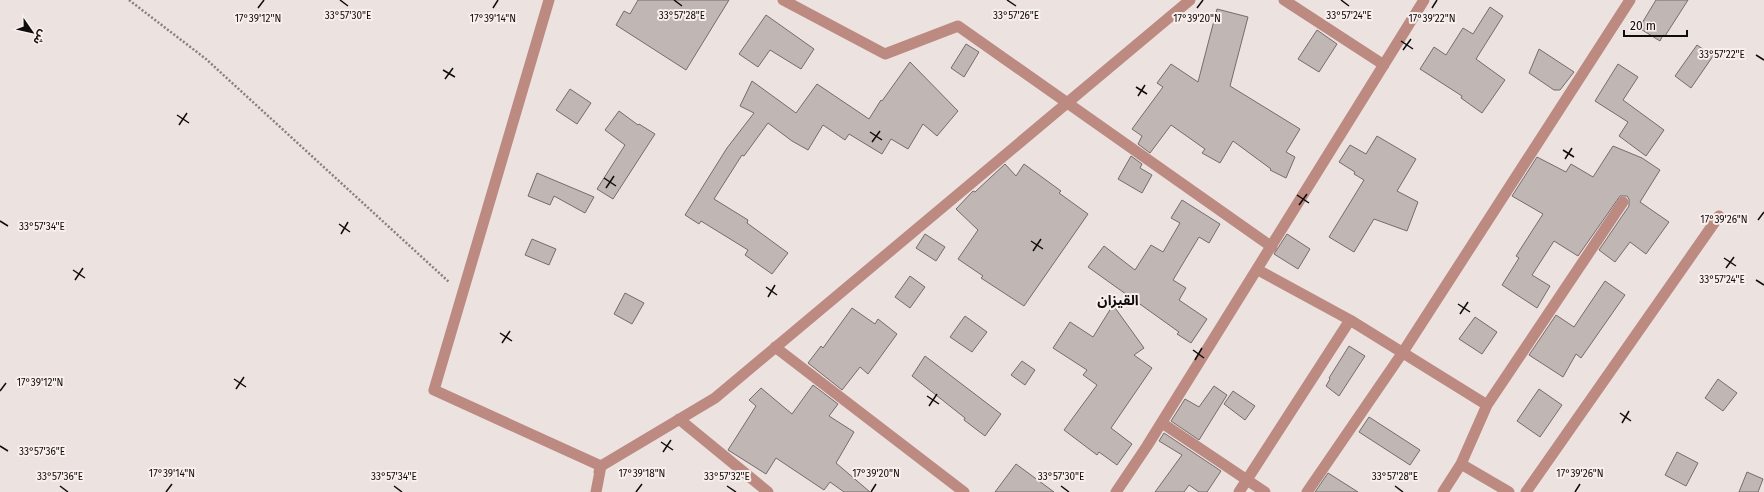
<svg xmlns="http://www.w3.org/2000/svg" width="1764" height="492" font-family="'Fira Sans','Noto Sans Arabic',sans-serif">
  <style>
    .building { fill: #c0b6b4; stroke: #756c6b }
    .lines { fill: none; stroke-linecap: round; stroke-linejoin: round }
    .path { stroke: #857f7e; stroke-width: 2.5; stroke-dasharray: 2 2; stroke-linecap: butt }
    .minor { stroke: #bc8a81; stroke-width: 11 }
    .ticks { fill: none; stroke: #0f0c0c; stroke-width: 1.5 }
    .labels { text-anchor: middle; stroke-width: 4; stroke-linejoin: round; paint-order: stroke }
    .quarter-label { font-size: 14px; font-weight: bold; fill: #0f0c0c; stroke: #f9efed }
    .ticks-label { font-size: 10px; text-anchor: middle; fill: #0f0c0c; stroke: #f9efed; stroke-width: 4; stroke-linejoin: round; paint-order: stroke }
  </style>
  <rect width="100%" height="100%" fill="#ece2e0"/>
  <path class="building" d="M638,0H729L686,70L616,25L624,11L630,14Z
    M1656,0H1688L1665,36L1663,35L1660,41L1639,28Z
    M1490,7L1503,16L1476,59L1505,80L1482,113L1461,98L1462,96L1420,69L1434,47L1446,55L1463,28L1473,34Z
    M1217,9L1248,17L1230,86L1300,129L1286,152L1295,157L1286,178L1270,170L1271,169L1233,141L1220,163L1202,153L1205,149L1171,125L1150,153L1138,144L1142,136L1132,129L1163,87L1157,83L1171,64L1198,82Z
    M766,15L814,49L801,69L770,50L758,67L739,54Z
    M1317,30L1337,44L1319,72L1298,59Z
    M966,44L979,52L964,77L951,68Z
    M1697,45L1713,56L1691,88L1675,76Z
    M1539,49L1574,72L1560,90H1554L1529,73Z
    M910,62L958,111L937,136L923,124L908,149L891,139L882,154L849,134L845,140L823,125L808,150L792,141L768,123L744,156L742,155L714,199L748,220L747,223L788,253L772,274L745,255L748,250L701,221L699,224L685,215L727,148L754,113L740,106L752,81L796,113L817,84L869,119L881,100L882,101Z
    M1618,64L1638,77L1623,100L1664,130L1646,156L1619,136L1628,122L1595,101Z
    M570,89L591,103L577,124L556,110Z
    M619,111L638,125L639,124L655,134L613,199L597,189L625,145L605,130Z
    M1377,136L1416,159L1397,191L1418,202L1407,231L1374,219L1354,252L1329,237L1364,180L1354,174L1355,172L1339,162L1350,145L1366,154Z
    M1613,146L1642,158L1660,170L1640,202L1669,222L1646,254L1630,242L1615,262L1599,250L1629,206V199L1627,196H1620L1578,256L1554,241L1532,275L1550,286L1537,308L1502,285L1519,258L1516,256L1543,214L1512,196L1537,157L1566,172L1571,164L1593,177Z
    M1131,156L1142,164L1140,168L1152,175L1142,193L1118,179Z
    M1005,164L1016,176L1024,164L1061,191L1059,193L1088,214L1024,306L981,278L983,276L958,259L978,230L956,209L973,191L975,192Z
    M537,173L594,197L585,213L554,196L550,205L528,196Z
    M1182,200L1220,224L1209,243L1199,237L1173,280L1186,288L1179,300L1207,319L1191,343L1177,334L1179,332L1088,267L1104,246L1135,270L1151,245L1163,252L1180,223L1171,218Z
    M925,234L945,247L936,261L916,248Z
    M1287,234L1310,249L1298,269L1274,254Z
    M532,239L556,249L549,265L525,255Z
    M910,276L925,287L910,308L895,297Z
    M1605,281L1625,295L1581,358L1576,354L1563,377L1529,355L1556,315L1574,327Z
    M625,293L644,303L632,324L614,314Z
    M1113,305L1144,348L1134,355L1152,368L1111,428L1132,444L1117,465L1099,452L1097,455L1064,430L1097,385L1083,375L1087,370L1053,348L1070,322L1093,337Z
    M852,308L875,324L878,319L897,334L868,374L860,367L842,390L808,363L821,346L823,348Z
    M965,316L987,332L972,352L950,337Z
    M1475,317L1497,332L1482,354L1459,339Z
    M1349,346L1365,356L1339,396L1326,386L1330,379L1329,378Z
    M925,356L1001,414L985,436L964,420L965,418L912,376Z
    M1022,361L1035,370L1025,385L1011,375Z
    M1718,379L1737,393L1723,411L1705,398Z
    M813,385L838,404L829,416L854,432L836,463L870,492H844L830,482L824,490L776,458L766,474L728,450L756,406L749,400L761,388L792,414Z
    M1214,386L1227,395L1199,440L1171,421L1185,399L1199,407Z
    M1539,389L1562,405L1540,437L1517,421Z
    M1233,391L1255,406L1245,420L1224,404Z
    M1369,417L1420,450L1410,465L1359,432Z
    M1164,433L1221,471L1207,492H1199L1189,485L1184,492H1155L1182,455L1159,441Z
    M1677,452L1698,463L1686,486L1665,475Z
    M1016,464L1054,492H995Z
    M1747,472L1763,479L1758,492H1739Z
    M1328,473L1358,492H1315Z"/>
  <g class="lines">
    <path class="path" d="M129,0L206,59L449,282"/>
    <path class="minor" d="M549,0L434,390L601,466L599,472
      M783,0L885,54L958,26L1272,247
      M1284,0L1384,65
      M1258,270L1350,320L1487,405
      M775,347L964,492
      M679,419L768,492
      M1162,423L1265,492
      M1461,464L1509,492
      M596,492L601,466L715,398L1190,0
      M1116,492L1147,446L1424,0
      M1239,492L1350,320
      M1307,492L1403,352L1630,0
      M1443,492L1461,464L1487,405L1623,202
      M1526,492L1719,216"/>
  </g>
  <path class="ticks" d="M340,0L348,6M674,0L682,6M1007,0L1016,6M1341,0L1349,6M258,8L264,0M493,8L498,0M1197,8L1203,0M1432,8L1437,0M1401,41L1413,49M1403,50L1411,39M1756,55L1764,60M443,70L455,77M445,79L453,68M1136,87L1147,94M1138,96L1145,85M177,115L189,123M179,125L187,113M870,132L882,140M872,142L880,131M1563,150L1574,157M1565,159L1572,148M604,178L616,186M606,188L614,176M1297,195L1309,203M1299,205L1307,194M1758,220L1764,212M0,221L8,226M339,224L350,232M341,234L348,222M1031,241L1043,249M1033,251L1041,239M1724,258L1736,266M1726,268L1734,257M73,270L85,278M75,280L83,268M1756,280L1764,285M766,287L777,295M768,297L775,285M1458,304L1470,312M1460,314L1468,302M500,333L512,341M502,343L510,331M1193,350L1204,358M1195,360L1202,348M234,379L246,387M236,389L244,377M0,391L6,383M927,396L939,404M929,406L937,394M1620,413L1631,421M1622,423L1629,411M661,442L673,450M0,446L8,451M663,452L671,440M60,486L68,492M394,486L402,492M727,486L736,492M1061,486L1069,492M1395,486L1403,492M166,492L172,484M636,492L642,484M871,492L876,484M1575,492L1580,484"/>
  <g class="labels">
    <g class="quarter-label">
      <text x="1118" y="305">القيزان</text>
    </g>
  </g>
  <g class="ticks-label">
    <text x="1016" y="19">33°57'26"E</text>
    <text x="1349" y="19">33°57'24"E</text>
    <text x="348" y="19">33°57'30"E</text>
    <text x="682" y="19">33°57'28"E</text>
    <text x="258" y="22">17°39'12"N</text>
    <text x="493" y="22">17°39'14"N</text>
    <text x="1197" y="22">17°39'20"N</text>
    <text x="1432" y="22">17°39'22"N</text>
    <text x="1722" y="58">33°57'22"E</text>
    <text x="1724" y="223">17°39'26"N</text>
    <text x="42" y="230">33°57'34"E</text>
    <text x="1722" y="283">33°57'24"E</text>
    <text x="40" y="386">17°39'12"N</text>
    <text x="42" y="455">33°57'36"E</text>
    <text x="172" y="477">17°39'14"N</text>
    <text x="642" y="477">17°39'18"N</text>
    <text x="876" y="477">17°39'20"N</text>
    <text x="1580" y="477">17°39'26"N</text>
    <text x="60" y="480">33°57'36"E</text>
    <text x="394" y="480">33°57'34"E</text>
    <text x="727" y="480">33°57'32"E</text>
    <text x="1061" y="480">33°57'30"E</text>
    <text x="1395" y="480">33°57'28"E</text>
  </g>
  <g transform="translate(32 32) rotate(124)" stroke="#f9efed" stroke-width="3" paint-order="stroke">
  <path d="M0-3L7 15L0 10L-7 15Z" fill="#0f0c0c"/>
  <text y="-6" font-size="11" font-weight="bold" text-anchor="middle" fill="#0f0c0c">ش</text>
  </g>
  <path d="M1624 30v6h63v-6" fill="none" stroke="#0f0c0c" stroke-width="2"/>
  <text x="1630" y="30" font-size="12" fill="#0f0c0c" stroke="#f9efed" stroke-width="3" paint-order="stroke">20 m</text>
</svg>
